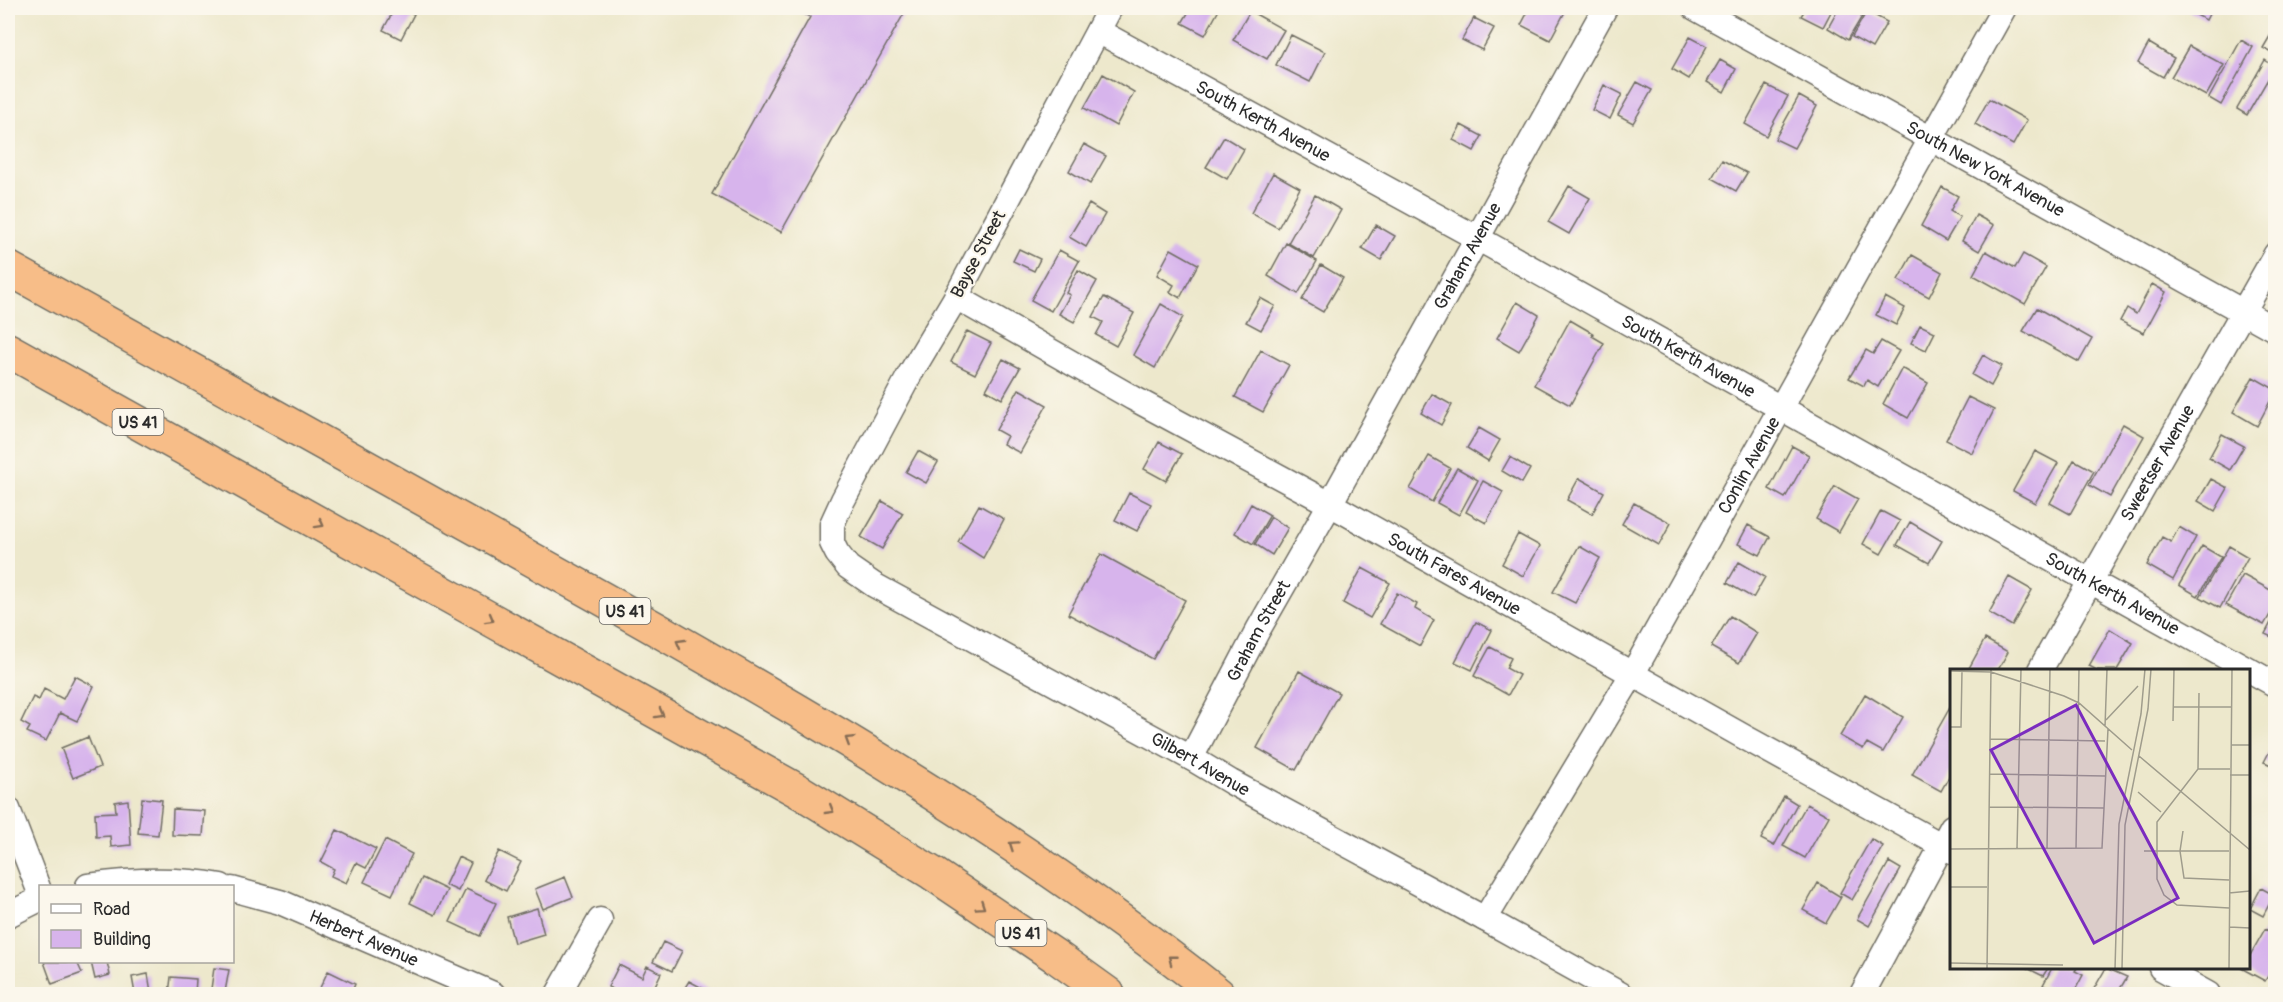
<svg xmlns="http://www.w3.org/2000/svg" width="2283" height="1002" font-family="Pangolin,sans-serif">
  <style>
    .building { fill: #d7b4ec }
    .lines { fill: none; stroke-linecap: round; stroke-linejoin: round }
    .minor-casing { stroke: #6f6d63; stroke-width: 27 }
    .highway-casing { stroke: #6f6d63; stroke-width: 36 }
    .minor { stroke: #fff; stroke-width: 24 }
    .highway { stroke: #f7bd88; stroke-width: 33 }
    .oneway { stroke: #876d55 }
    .labels { text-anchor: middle; stroke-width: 4.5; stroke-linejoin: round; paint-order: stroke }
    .shield { fill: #fbf7ec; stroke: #696865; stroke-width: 1.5 }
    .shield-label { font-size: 16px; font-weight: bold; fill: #2b2b2b }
    .street-label { font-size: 18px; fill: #2b2b2b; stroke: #fbf7ec }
    .inset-road { fill: none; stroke: #9f9c8c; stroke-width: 1.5 }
    .view { fill: #7b2cbf; fill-opacity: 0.15; stroke: #7b2cbf; stroke-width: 3 }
    .inset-edge { fill: none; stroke: #2b2b2b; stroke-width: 3 }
  </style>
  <rect width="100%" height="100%" fill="#fbf7ec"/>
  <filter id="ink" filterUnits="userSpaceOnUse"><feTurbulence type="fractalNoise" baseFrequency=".0167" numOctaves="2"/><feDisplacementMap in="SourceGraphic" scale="12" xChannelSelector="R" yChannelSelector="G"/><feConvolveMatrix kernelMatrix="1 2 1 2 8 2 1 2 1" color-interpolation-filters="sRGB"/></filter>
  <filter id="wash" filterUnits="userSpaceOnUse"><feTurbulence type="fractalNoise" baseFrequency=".008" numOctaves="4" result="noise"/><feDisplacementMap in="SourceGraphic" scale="24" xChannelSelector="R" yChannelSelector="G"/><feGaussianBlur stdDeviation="1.35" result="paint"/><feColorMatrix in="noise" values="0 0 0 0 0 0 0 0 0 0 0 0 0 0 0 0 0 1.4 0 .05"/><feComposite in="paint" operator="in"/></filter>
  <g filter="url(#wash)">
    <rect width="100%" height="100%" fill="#ede8cc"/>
    <g id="blocks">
      <path class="building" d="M395,8H402L414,14L401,39L383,30Z
        M800,8H907L781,232L712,194L810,17L798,11Z
        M1191,8H1220L1205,35L1182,23Z
        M1530,8H1567L1550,40L1521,25Z
        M1806,8H1833L1823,27L1801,16Z
        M1839,8H1867L1848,40L1828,28Z
        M2183,8H2212L2206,20Z
        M1250,11L1284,30L1267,59L1233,40Z
        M1867,11L1887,22L1872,48L1852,37Z
        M1474,18L1494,28L1482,50L1462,40Z
        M2276,26V55L2263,48Z
        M1291,35L1325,52L1310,82L1276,65Z
        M1690,37L1707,46L1689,79L1672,69Z
        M2241,40L2253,47L2221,105L2209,98Z
        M2149,43L2174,58L2163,77L2138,63Z
        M2189,46L2224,65L2206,96L2171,77Z
        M1720,60L1736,69L1724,92L1707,82Z
        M2265,60L2275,67L2247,115L2237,109Z
        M1103,74L1134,92L1116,126L1084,108Z
        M1637,82L1652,90L1633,123L1618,115Z
        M1604,85L1622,94L1610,119L1592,110Z
        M1766,85L1788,96L1766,136L1745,124Z
        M1799,96L1817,106L1794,148L1775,139Z
        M1989,99L2027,120L2013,145L1975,124Z
        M1461,125L1482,136L1474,151L1453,140Z
        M1224,137L1244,149L1227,179L1206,167Z
        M1084,144L1106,156L1090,184L1069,171Z
        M1722,160L1747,173L1736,191L1712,178Z
        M1273,173L1300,188L1278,228L1251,213Z
        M1569,186L1590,198L1569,234L1548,222Z
        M1942,187L1958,196L1950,211L1960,217L1946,241L1921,226Z
        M1315,195L1341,210L1314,258L1288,243Z
        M1089,204L1105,214L1086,247L1069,237Z
        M1976,215L1994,225L1979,251L1962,241Z
        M1376,225L1395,236L1381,260L1362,249Z
        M1286,243L1317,261L1298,294L1268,276Z
        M1019,249L1040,259L1034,271L1013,261Z
        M1171,249L1198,264L1180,298L1170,292L1174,285L1157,275Z
        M1059,250L1079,261L1051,311L1031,300Z
        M1986,251L2015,268L2023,254L2046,267L2025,304L1973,275Z
        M1912,255L1942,272L1929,297L1898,280Z
        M1321,265L1343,278L1323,312L1302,300Z
        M1078,270L1097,281L1074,322L1059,314L1070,295L1066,293Z
        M2152,284L2166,292L2144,333L2120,321L2127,308L2136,314Z
        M1104,297L1134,313L1116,346L1096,335L1103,322L1093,317Z
        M1885,297L1905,308L1896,325L1876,315Z
        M1260,298L1275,306L1261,330L1246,322Z
        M1517,302L1539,315L1519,351L1497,338Z
        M1161,304L1183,317L1155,368L1133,355Z
        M2037,308L2092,339L2079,362L2023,331Z
        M1570,320L1594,334L1592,336L1604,343L1570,405L1534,385Z
        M1920,325L1935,332L1926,350L1911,343Z
        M967,331L991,343L975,374L951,362Z
        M1881,341L1899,351L1878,387L1867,380L1864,386L1849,378L1866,350L1873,354Z
        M1261,350L1289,365L1263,412L1235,397Z
        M1983,355L2002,366L1991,386L1972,375Z
        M1003,359L1020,368L1002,399L986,390Z
        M1902,368L1928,383L1908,418L1883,404Z
        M2253,377L2276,390L2257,426L2233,412Z
        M1019,389L1047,405L1020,453L1003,444L1007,436L996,430Z
        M1432,394L1452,405L1441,425L1421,413Z
        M1968,397L1994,410L1972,453L1946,440Z
        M2123,424L2144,436L2110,497L2089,485Z
        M1479,428L1500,440L1488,461L1467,448Z
        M2222,434L2244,446L2230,470L2209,458Z
        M1159,442L1182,454L1166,481L1144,469Z
        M1792,446L1809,455L1785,498L1769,489Z
        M918,451L938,462L926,483L906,472Z
        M2035,451L2058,463L2035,503L2013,491Z
        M1429,456L1450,468L1432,502L1410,489Z
        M1510,457L1530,469L1522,483L1502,471Z
        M2074,460L2094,471L2070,514L2050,503Z
        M1457,468L1478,480L1459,515L1437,503Z
        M1579,478L1604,492L1592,514L1567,500Z
        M2211,479L2228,488L2215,511L2198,501Z
        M1483,481L1503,492L1486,523L1466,512Z
        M1835,486L1858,499L1839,532L1816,519Z
        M1129,493L1151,504L1137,531L1115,520Z
        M882,501L903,513L882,549L861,537Z
        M1634,503L1671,523L1659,545L1622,524Z
        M1251,504L1270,515L1253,544L1235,533Z
        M979,505L1004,519L983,558L958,542Z
        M1881,511L1900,521L1881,554L1863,544Z
        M1271,517L1288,528L1272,555L1255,544Z
        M1910,522L1942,541L1929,563L1897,545Z
        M1748,525L1770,537L1760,555L1738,544Z
        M2179,527L2196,537L2173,580L2147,565L2162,537L2171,542Z
        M1518,534L1540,546L1523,576L1502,564Z
        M1579,546L1600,558L1575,603L1553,592Z
        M2202,546L2221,557L2198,596L2179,585Z
        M2229,546L2248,557L2220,608L2200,597Z
        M1101,554L1185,600L1153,659L1068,614Z
        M1739,562L1765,577L1753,598L1727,583Z
        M1362,568L1390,583L1370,618L1343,603Z
        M2243,575L2276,593V604L2264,625L2226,605Z
        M2009,577L2032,590L2012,626L1989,613Z
        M1397,593L1417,604L1415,609L1434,620L1420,646L1380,624Z
        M2276,613V639L2265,634Z
        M1730,616L1757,633L1739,663L1711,647Z
        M1476,622L1492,630L1472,670L1455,662Z
        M2110,629L2133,643L2117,670H2097L2089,666Z
        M1985,639L2008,652L1998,670H1968Z
        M1490,647L1511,658L1506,668L1519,675L1508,695L1474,676Z
        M1299,671L1339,693L1296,770L1257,748Z
        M75,676L94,686L77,721L60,713L46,741L27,732L30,727L21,722L33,697L39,700L44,689L63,699Z
        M1865,694L1903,717L1883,752L1867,743L1863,749L1840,736Z
        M1952,704V771L1941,791L1912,775Z
        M88,737L100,767L73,778L61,748Z
        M2276,739V767L2264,762Z
        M1784,796L1797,804L1774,846L1761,839Z
        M142,798L162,800L158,835L138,833Z
        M128,800L131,845L111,847L110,836L96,837L95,813L116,812L115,802Z
        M1807,804L1829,816L1805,858L1783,846Z
        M173,809L205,811L203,836L172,835Z
        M337,830L376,849L366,868L356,863L346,883L331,876L334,869L321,862Z
        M1871,839L1883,846L1852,900L1840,893Z
        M385,840L412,854L392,895L364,882Z
        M499,851L521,862L506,891L484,880Z
        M458,857L471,863L458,891L445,885Z
        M1889,862L1901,869L1869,926L1857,919Z
        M565,877L573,897L543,909L535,889Z
        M422,878L447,890L435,915L410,903Z
        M1818,883L1841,897L1826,923L1803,910Z
        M2261,888L2274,895L2263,916L2250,909Z
        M466,889L496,903L480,936L450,922Z
        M537,908L544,934L514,943L507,917Z
        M2265,929L2276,935V963L2265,981L2241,968H2248V959Z
        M663,942L682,951L672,971L653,962Z
        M44,962H77L82,973L52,984Z
        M91,962H107L110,975L95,979Z
        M619,965L642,977L647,966L661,973L651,994H622L608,987Z
        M214,968L229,970L225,992L211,989Z
        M2027,968H2048L2043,976Z
        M2052,968H2077L2075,971L2083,975L2073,994H2059L2043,985Z
        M2106,968L2127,977L2117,994H2091Z
        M328,971L355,984L351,994H317Z
        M148,974L151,992L135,994L132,977Z
        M171,977L196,979L195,994H169Z
        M689,981L708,991L706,994H681Z"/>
    </g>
  </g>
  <g filter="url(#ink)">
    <use href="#blocks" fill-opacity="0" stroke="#6f6d63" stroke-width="1.5"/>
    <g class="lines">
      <g class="minor-casing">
        <g id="minor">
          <path id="s1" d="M1110,8L956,297L910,374L843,500L832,524V543L837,553L848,567L874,585L1191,758L1231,782L1485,919L1620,994"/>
          <path id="s2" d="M1695,8L2276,330"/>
          <path id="s3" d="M1098,31L1477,238L2276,685"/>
          <path id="s4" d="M956,297L1133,398L1330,504L1746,738L1952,851"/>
          <path id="s5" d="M2040,670L2276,254"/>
          <path id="s6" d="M1191,758L1258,630L1330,504L1605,8"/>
          <path d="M8,809L40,893"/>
          <path d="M88,886C132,880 176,878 221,886"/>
          <path id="s7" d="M232,889L280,902L493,994"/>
          <path d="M8,915L40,899"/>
          <path id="s8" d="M1485,919L1633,673L2004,8"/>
          <path d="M2161,968L2208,994"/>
          <path d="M558,994L600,920"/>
          <path d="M1862,994L1952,827"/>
        </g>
      </g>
      <g class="highway-casing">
        <path id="highway" d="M8,268C183,365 359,463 535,561C771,692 1006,826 1218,994
          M8,350L802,793L932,873L1058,958L1108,994"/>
      </g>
      <use href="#minor" class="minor"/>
      <use href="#highway" class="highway"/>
    </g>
    <defs><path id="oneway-chevron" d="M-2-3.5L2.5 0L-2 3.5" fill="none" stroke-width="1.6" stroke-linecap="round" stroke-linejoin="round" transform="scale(1.5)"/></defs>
    <g class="oneway">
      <use href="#oneway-chevron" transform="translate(320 524) rotate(29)"/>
      <use href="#oneway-chevron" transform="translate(490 619) rotate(29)"/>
      <use href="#oneway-chevron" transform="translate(680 643) rotate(-150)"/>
      <use href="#oneway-chevron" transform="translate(660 714) rotate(29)"/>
      <use href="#oneway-chevron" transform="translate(849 740) rotate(-148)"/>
      <use href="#oneway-chevron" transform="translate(830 810) rotate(31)"/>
      <use href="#oneway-chevron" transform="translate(1013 845) rotate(-146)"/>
      <use href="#oneway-chevron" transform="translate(981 906) rotate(34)"/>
      <use href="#oneway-chevron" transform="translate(1172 959) rotate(-142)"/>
    </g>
  </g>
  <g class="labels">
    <g class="shield">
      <rect x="112.5" y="409" width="51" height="26" rx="4.5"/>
      <rect x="599.5" y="598" width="51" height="26" rx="4.5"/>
      <rect x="995.5" y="920" width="51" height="26" rx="4.5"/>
    </g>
    <g class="shield-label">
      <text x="138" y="428">US 41</text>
      <text x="625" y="617">US 41</text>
      <text x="1021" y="939">US 41</text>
    </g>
    <g class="street-label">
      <text dy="6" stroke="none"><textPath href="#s3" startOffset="188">South Kerth Avenue</textPath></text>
      <text dy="6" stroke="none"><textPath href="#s2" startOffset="332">South New York Avenue</textPath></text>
      <text transform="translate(978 254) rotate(-62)" y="6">Bayse Street</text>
      <text dy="6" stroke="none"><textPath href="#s6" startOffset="573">Graham Avenue</textPath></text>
      <text dy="6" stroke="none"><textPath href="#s3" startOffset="674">South Kerth Avenue</textPath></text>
      <text dy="6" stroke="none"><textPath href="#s5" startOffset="238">Sweetser Avenue</textPath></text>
      <text dy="6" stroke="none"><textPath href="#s8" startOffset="525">Conlin Avenue</textPath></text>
      <text dy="6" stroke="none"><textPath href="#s4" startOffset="570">South Fares Avenue</textPath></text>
      <text dy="6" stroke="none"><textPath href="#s3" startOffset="1160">South Kerth Avenue</textPath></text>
      <text dy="6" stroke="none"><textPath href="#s6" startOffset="144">Graham Street</textPath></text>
      <text dy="6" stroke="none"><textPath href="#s1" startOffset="1038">Gilbert Avenue</textPath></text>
      <text dy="6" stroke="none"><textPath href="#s7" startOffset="141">Herbert Avenue</textPath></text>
    </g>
  </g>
  <g transform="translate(1950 669)">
    <rect width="300" height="300" fill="#ede8cc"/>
    <path class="inset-road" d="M0,2L41,3L114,27L129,34L182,81M249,24L248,100L207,153V210L214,226L227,236L279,239M223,38H282M156,51L188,17M223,52L224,0M0,58H11L12,2M155,58L157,0M40,70L155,72M281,76H300M189,87L300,181M248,100H280M40,105L155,107M280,106H300M188,123L211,143M39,138L154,139M233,162L230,182L234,209L279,211M0,180L152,179L158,60M67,180L71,0M97,180L100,0M126,180L129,0M194,182H279M0,218H37M279,224L300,222M279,258L300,259M0,294L113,296M37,300L41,0M165,300L169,155L191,45L195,0M172,300L175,156L198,40L201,0M279,300L282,0"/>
    <path class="view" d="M126,36L228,229L144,274L41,81Z"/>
    <rect width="300" height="300" class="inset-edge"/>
  </g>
  <rect width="2283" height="1002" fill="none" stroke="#fbf7ec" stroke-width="30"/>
  <rect x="39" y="885" width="195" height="78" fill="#fbf7ec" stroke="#a8a59f" stroke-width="1.5"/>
  <rect x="51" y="904" width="30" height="9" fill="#ffffff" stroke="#a8a59f" stroke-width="1.5"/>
  <text x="93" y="915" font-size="18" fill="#2b2b2b">Road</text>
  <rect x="51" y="930" width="30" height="18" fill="#d7b4ec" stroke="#a8a59f" stroke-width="1.5"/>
  <text x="93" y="945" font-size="18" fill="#2b2b2b">Building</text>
</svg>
